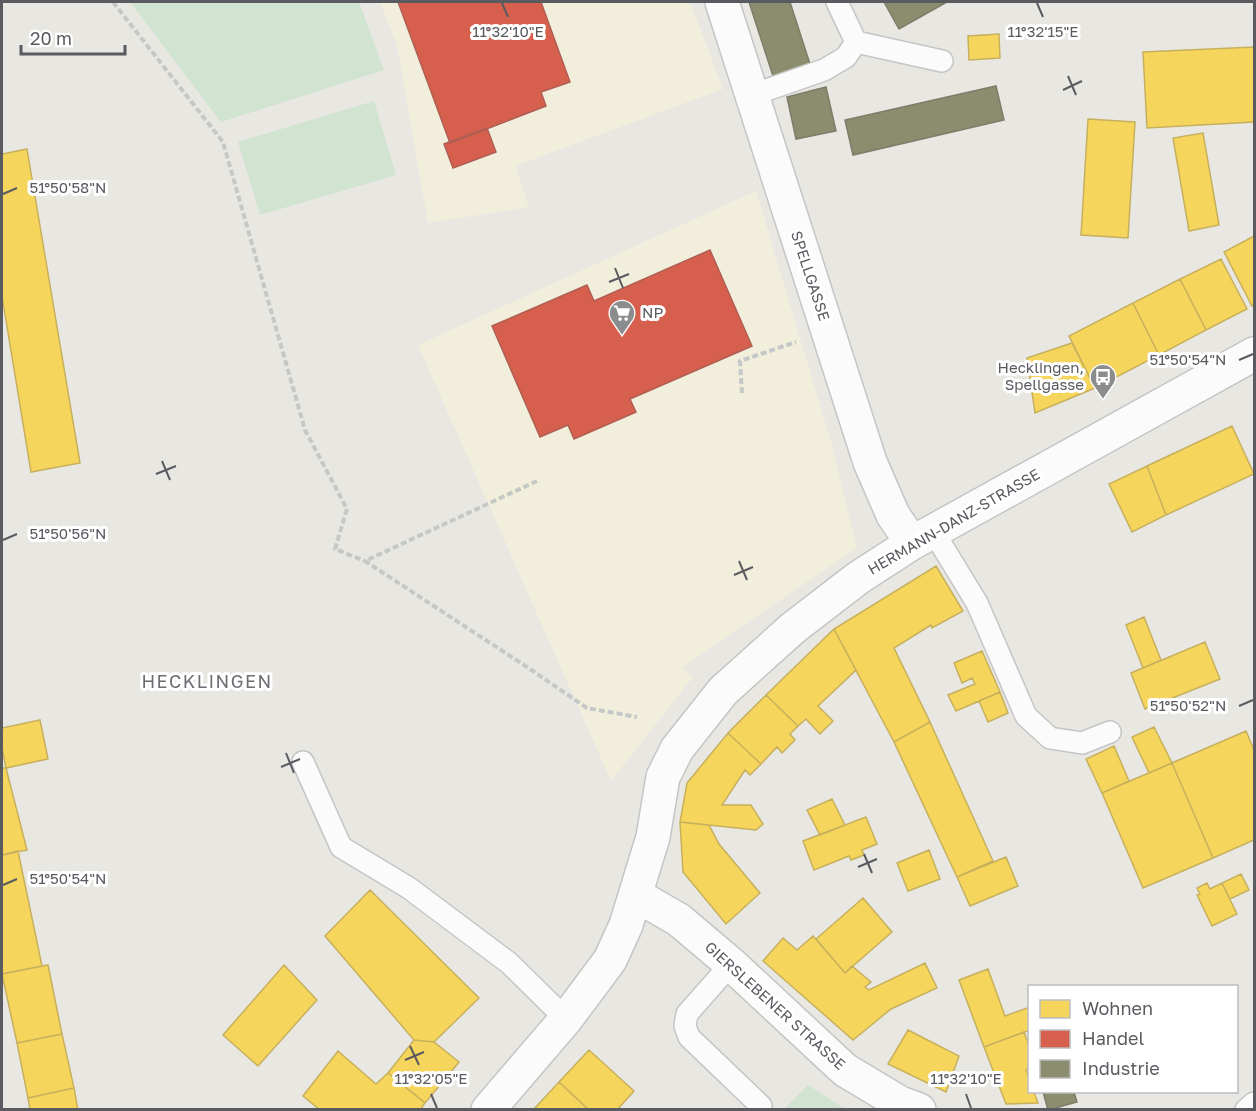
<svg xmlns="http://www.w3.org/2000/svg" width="1256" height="1111" font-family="'Golos Text',sans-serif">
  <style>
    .commercial { fill: #f1efdc }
    .green { fill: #d1e3d1 }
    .homes { fill: #f6d55c; stroke: #c7b05d; stroke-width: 1.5 }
    .shops { fill: #d6604d; stroke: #b05e53; stroke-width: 1.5 }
    .industry { fill: #8c8c6e; stroke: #7d7d6a; stroke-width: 1.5 }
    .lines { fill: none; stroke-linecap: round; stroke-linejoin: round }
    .service-casing { stroke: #c5c5c5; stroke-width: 24 }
    .minor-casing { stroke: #c5c5c5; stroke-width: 36 }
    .path { stroke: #c4c8c6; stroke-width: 4; stroke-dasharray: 6 3; stroke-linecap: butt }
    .service { stroke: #fcfbfb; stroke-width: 21 }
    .minor { stroke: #fcfbfb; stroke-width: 33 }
    .ticks { fill: none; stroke: #595b60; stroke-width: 2 }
    .labels { text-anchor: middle; stroke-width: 6; stroke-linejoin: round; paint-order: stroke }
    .street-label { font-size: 15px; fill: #595b60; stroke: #fff }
    .poi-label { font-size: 15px; fill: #595b60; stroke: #fff; text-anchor: start }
    .quarter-label { font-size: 18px; letter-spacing: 1.5px; fill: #6a6d71; stroke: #fff }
    .ticks-label { font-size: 15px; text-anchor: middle; fill: #595b60; stroke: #fff; stroke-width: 6; stroke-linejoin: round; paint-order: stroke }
  </style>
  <rect width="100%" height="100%" fill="#e8e7e2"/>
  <path class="commercial" d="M380,2H690L723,89L515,166L529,207L428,223L397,45Z
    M756,191L831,442L857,548L682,667L693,677L611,781L418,345Z"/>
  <path class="green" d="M130,2H359L384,70L221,122Z
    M374,101L396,175L260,215L238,142Z
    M808,1085L845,1109H784Z"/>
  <path class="homes" d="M999,34L1000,58L969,60L968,36Z
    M1254,47V122L1147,128L1143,52Z
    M1088,119L1135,122L1128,238L1081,235Z
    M1203,133L1219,225L1189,231L1173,138Z
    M27,149L80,463L31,472L2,296V154Z
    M1254,236V305L1252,306L1224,252Z
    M1221,259L1247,309L1206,330L1180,279Z
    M1180,279L1206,330L1159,355L1133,303Z
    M1133,303L1159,355L1095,388L1069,336Z
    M1072,343L1095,388L1035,413L1027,358Z
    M1232,426L1254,474L1166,515L1147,466Z
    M1147,466L1166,515L1132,532L1109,484Z
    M936,566L963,611L932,628L931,625L894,648L930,722L894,742L834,629Z
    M1144,617L1161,660L1143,668L1126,625Z
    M834,629L856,670L818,706L833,721L820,734L806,719L798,726L766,695Z
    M1205,642L1220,679L1145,709L1131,673Z
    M982,651L1000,692L956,711L948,695L975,684L972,678L962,683L954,663Z
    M1000,692L1008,713L988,722L979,701Z
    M766,695L798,726L790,734L795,740L782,753L777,747L761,764L728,733Z
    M40,720L48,759L6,768L2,748V728Z
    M930,722L993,861L957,877L894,742Z
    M1154,727L1172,763L1149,773L1132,737Z
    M1246,731L1254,750V840L1213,858L1172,763Z
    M728,733L761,764L750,775L745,770L722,805H751L763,824L756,830L680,822L687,783Z
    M1114,746L1129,781L1102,793L1086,759Z
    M1172,763L1213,858L1143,888L1102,793Z
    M2,768H6L27,850L2,855Z
    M832,799L845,825L820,835L807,810Z
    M866,817L877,844L862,850L864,855L851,860L849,856L814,870L803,841Z
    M680,822L709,825L719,844L760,893L726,924L683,872Z
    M929,850L940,879L908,891L897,863Z
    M18,851L42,966L2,974V855Z
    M1006,857L1018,886L970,906L957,877Z
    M1241,874L1249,890L1230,899L1222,883Z
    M1207,883L1210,889L1222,883L1237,914L1212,926L1197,895L1200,894L1197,888Z
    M370,890L479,998L434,1042L414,1040L325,936Z
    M863,898L892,932L845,973L816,939Z
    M813,936L845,973L852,966L871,982L865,987L869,990L925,963L937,988L891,1009L853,1040L763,961L783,938L797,950Z
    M48,965L62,1034L17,1043L2,974Z
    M284,965L317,1000L258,1066L223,1035Z
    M988,969L1005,1016L1030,1007V1030L984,1047L959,980Z
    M908,1030L959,1056L946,1092L888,1064Z
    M1024,1032L1030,1048V1068L1026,1070L1030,1080V1092H1034L1038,1103L1006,1104L984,1047Z
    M62,1034L74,1088L28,1098L17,1043Z
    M414,1040L434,1042L459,1062L425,1103L388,1073Z
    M589,1050L634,1091L617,1110H589L559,1082Z
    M338,1051L376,1084L388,1073L425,1103L420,1110H320L303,1096Z
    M559,1082L589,1110H533Z
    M74,1088L78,1110H30L28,1098Z"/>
  <path class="shops" d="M398,2H541L570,82L541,92L546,106L450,143Z
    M487,128L496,152L453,168L444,144Z
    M710,250L752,346L630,399L636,412L574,439L568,425L540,437L492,326L587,285L594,301Z"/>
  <path class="industry" d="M749,2H790L810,64L773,76Z
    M884,2H947L899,29Z
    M996,86L1004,120L853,155L845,120Z
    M826,87L836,131L796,139L787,97Z
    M1043,1092H1074L1077,1102L1048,1110Z"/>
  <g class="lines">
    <g class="service-casing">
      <path id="service" d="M837,2L856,42L942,61
        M752,95L824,70L846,57L856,42
        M933,531L977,603L1026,716L1050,738L1082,743L1110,732
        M303,762L341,847L409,888L509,963L566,1019
        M731,964L687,1014L685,1026L689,1037L761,1106
        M1246,1110L1254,1103"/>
    </g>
    <g class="minor-casing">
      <path id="minor" d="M722,2L870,462L893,515L912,543
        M636,895L679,920L731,964L845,1070L900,1103L919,1110
        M488,1110L566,1019L610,960L626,925L653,837L663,777L677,749L723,691L793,628L858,578L912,543L1254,354"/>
    </g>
    <path class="path" d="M113,2L223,142L305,430L347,509L335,549L365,561
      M742,393L740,361L796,342
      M537,481L365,561L530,669L587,708L637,717"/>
    <use href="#service" class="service"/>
    <use href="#minor" class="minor"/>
  </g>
  <path class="ticks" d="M502,3L508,17M1037,3L1043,17M1068,76L1076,95M1063,90L1082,81M3,194L17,188M615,268L623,288M609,282L629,274M1239,360L1253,354M162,461L170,480M156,474L176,466M3,540L17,534M739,561L747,580M734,575L753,567M1239,706L1253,700M286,753L294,773M281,767L300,759M864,854L872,873M858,867L877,859M3,885L17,879M410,1046L419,1065M405,1060L424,1052M431,1094L437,1108M966,1094L971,1108"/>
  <defs>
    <g id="supermarket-pin" transform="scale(1.35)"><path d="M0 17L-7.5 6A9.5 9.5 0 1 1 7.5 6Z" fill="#8b8c8e" stroke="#fff"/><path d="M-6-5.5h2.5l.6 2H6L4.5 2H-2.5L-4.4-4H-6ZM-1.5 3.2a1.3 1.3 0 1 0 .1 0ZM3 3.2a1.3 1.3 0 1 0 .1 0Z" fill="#fff"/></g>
    <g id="bus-pin" transform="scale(1.35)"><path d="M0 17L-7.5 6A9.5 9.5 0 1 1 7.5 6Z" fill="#8b8c8e" stroke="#fff"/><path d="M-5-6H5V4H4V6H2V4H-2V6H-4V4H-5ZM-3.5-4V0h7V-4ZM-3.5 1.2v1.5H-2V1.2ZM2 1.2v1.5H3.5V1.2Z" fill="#fff"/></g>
  </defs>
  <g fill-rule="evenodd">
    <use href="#supermarket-pin" x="622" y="313"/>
    <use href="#bus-pin" x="1103" y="377"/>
  </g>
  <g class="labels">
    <g class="street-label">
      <text transform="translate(810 276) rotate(72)" y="5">SPELLGASSE</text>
      <text transform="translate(954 522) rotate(-30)" y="5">HERMANN-DANZ-STRASSE</text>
      <text transform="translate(775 1006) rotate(42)" y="5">GIERSLEBENER STRASSE</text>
    </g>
    <g class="poi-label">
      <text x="642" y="318">NP</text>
      <text x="1084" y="373" text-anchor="end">Hecklingen,<tspan x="1084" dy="17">Spellgasse</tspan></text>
    </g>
    <g class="quarter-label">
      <text x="207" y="688">HECKLINGEN</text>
    </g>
  </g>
  <g class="ticks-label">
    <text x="508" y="37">11°32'10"E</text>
    <text x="1043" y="37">11°32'15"E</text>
    <text x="68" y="193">51°50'58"N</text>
    <text x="1188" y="365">51°50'54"N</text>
    <text x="68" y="539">51°50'56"N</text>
    <text x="1188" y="711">51°50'52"N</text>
    <text x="68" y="884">51°50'54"N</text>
    <text x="431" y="1084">11°32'05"E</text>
    <text x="966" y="1084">11°32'10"E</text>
  </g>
  <rect width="1256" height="1111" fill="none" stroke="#595b60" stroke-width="6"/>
  <rect x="1028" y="985" width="210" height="108" fill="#ffffff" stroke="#bdbdbf" stroke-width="1.5"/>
  <rect x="1040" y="1000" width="30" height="18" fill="#f6d55c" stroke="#bdbdbf" stroke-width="1.5"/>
  <text x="1082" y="1015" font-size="18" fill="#595b60">Wohnen</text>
  <rect x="1040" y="1030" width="30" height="18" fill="#d6604d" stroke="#bdbdbf" stroke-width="1.5"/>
  <text x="1082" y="1045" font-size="18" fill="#595b60">Handel</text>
  <rect x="1040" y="1060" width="30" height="18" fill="#8c8c6e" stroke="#bdbdbf" stroke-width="1.5"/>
  <text x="1082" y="1075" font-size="18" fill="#595b60">Industrie</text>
  <path d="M21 45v9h104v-9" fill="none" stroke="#595b60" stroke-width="3"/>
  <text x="30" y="45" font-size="18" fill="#595b60" stroke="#ffffff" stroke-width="4.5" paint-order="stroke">20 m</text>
</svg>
